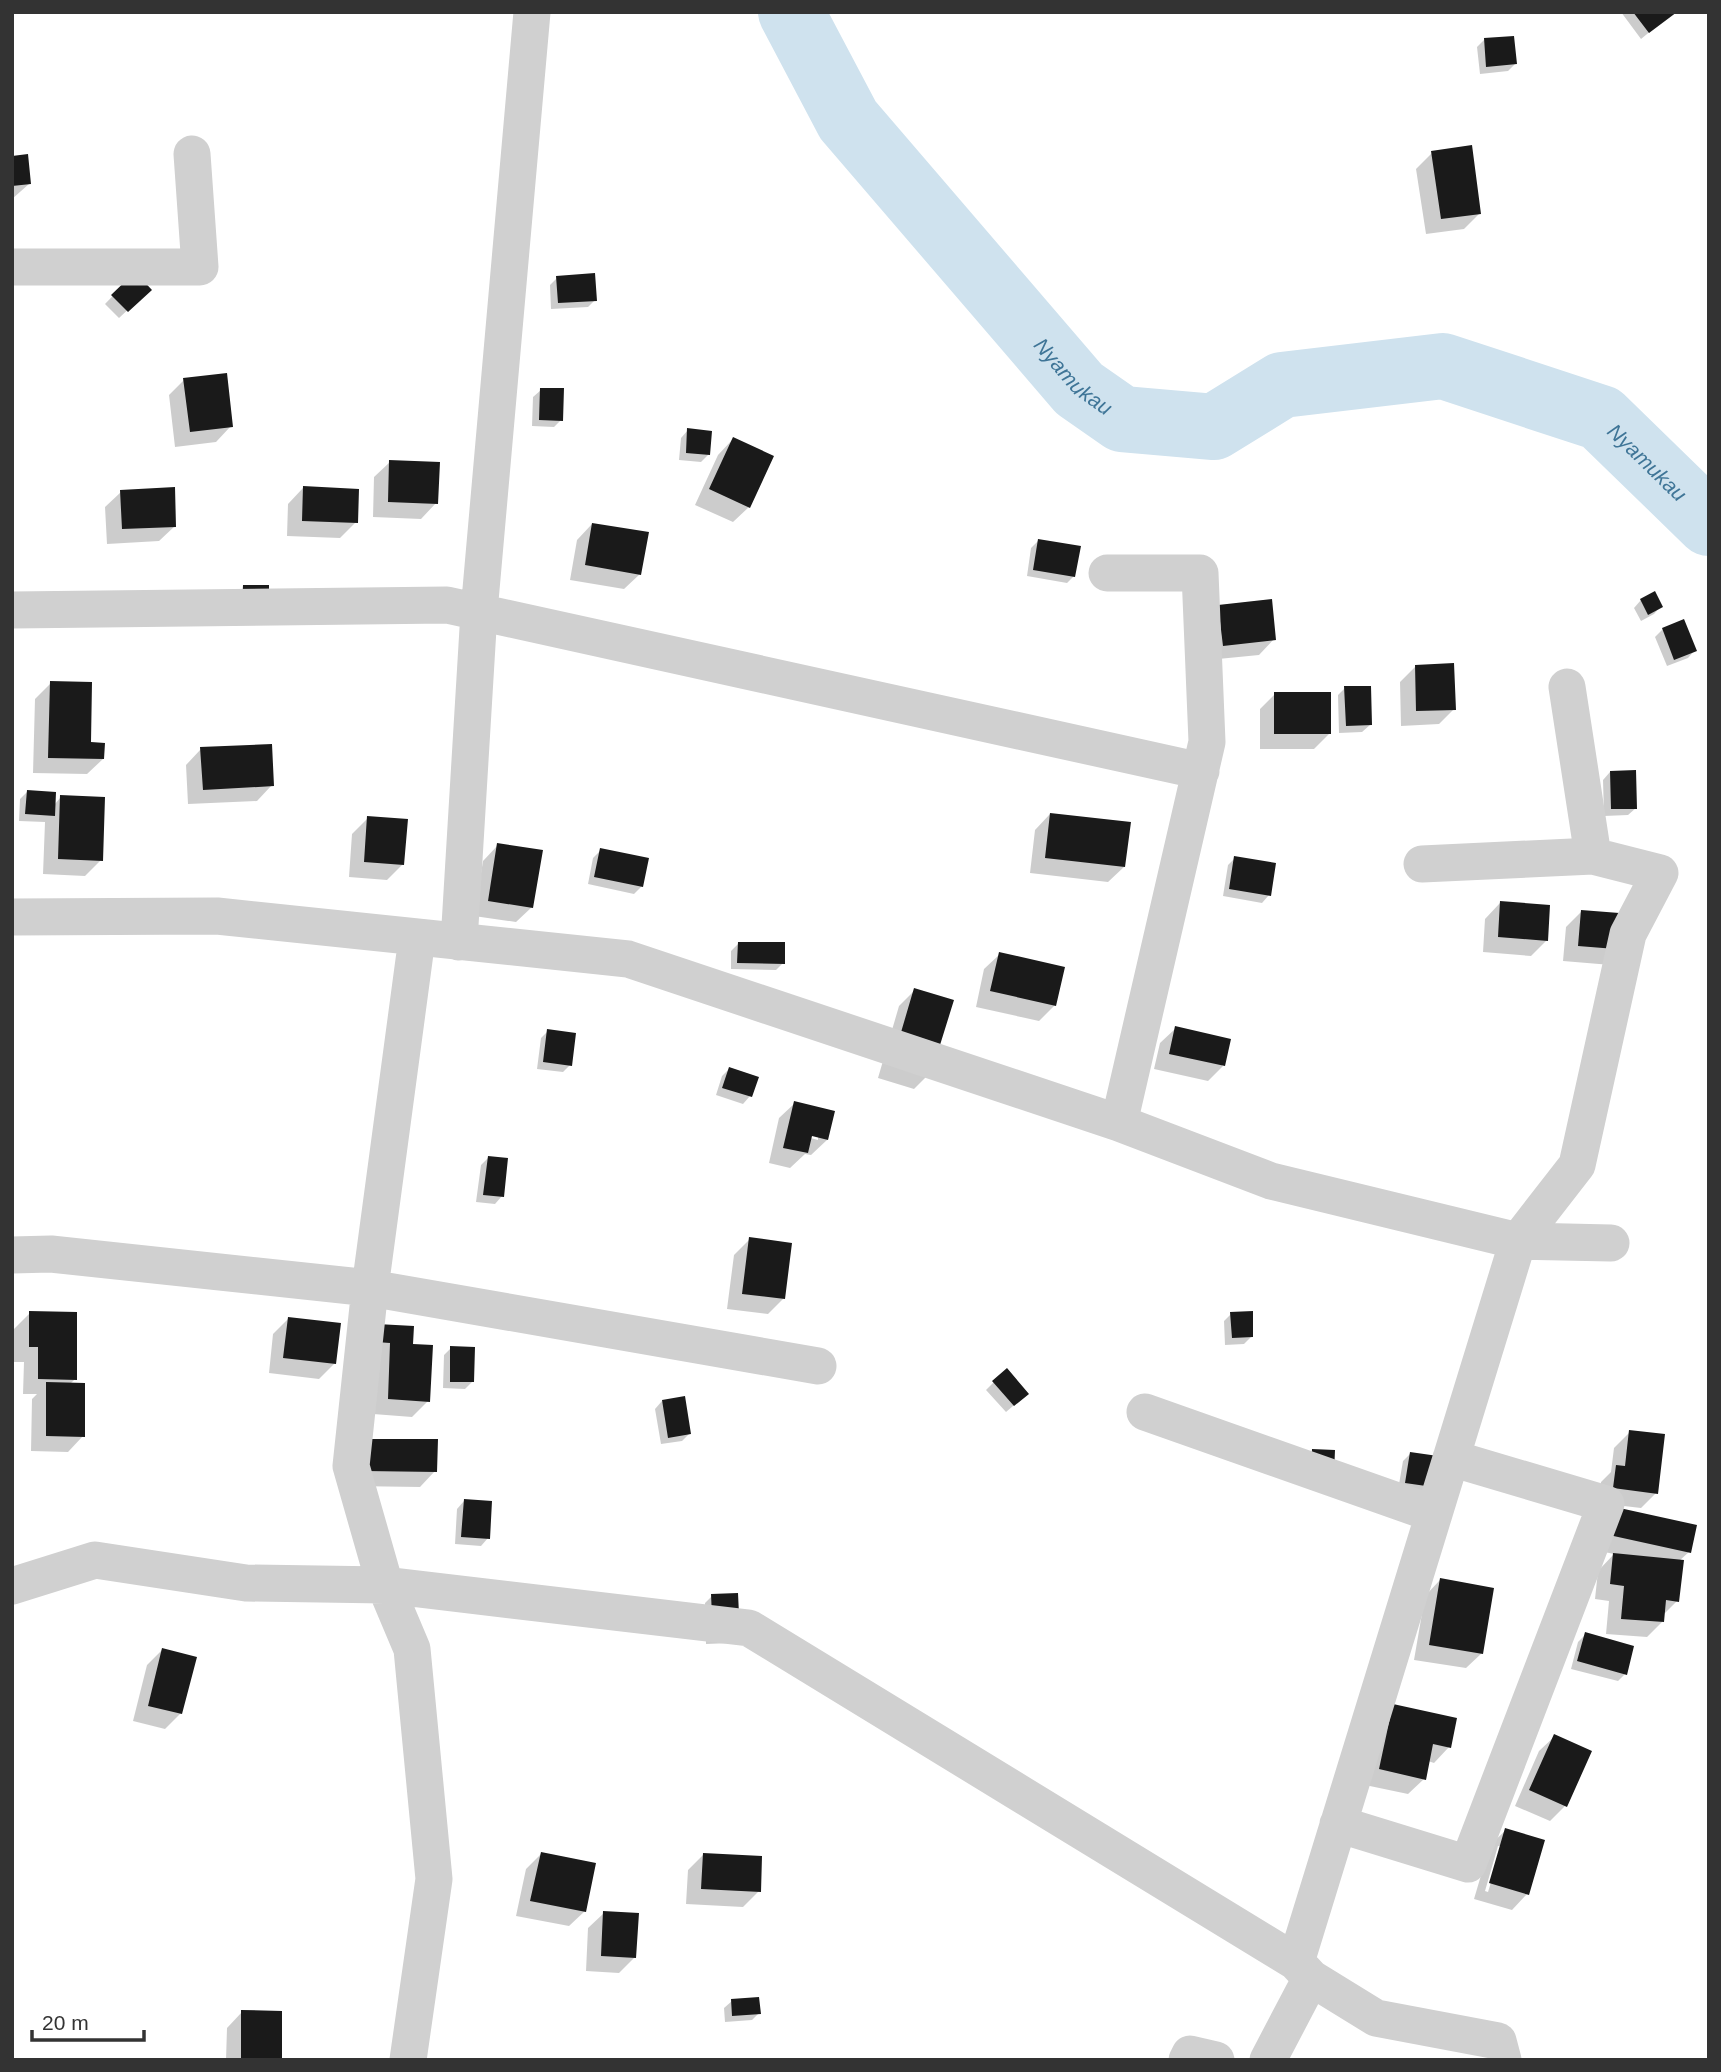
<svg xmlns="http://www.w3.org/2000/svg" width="1721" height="2072" font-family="Arial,sans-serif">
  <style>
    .shadow { fill: #0003; fill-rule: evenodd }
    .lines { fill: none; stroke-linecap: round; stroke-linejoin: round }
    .river { stroke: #cfe2ee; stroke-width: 66 }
    .building { fill: #1a1a1a }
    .minor { stroke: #d0d0d0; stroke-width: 37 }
    .labels { text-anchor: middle; stroke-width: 7; stroke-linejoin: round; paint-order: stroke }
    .water-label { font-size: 21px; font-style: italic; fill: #3f7597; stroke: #fff }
  </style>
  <rect width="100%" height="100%" fill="#fff"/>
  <path class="shadow" d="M1621,12H1674L1641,39Z
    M1485,39L1515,64L1508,71L1480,74L1477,47Z
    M1432,153L1480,213L1464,229L1426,234L1416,169Z
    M12,157L29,184L12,199Z
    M134,274L149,290L119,318L105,304Z
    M557,278L595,300L588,307L551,309L550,285Z
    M184,380L231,426L216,442L175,447L169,395Z
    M541,390L561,420L554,427L532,426L533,397Z
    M688,430L709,454L701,462L679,460L681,438Z
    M733,439L749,507L733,522L695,505L718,455Z
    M390,462L436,503L421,519L373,517L374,477Z
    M303,488L356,522L340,538L287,536L288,504Z
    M121,492L175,526L159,541L107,544L105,507Z
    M592,524L640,574L624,589L570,580L577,540Z
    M1038,541L1074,576L1067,583L1027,576L1031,548Z
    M1641,600L1661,606L1654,614L1641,621L1634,608Z
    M1219,607L1274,639L1259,655L1208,660Z
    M1663,629L1695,650L1688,658L1667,666L1655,637Z
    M1415,667L1454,709L1439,724L1401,726L1400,682Z
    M51,683L89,744L103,759L87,774L33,773L35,699Z
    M1345,688L1370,725L1362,732L1339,733L1338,695Z
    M1275,694L1330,733L1314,749H1260V709Z
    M201,749L272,785L257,801L188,804L186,765Z
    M1610,772L1636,808L1628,815L1604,816L1603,780Z
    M27,792L54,805L61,797L101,860L85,876L43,874L45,822L19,821L20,799Z
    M1050,814L1124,867L1108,882L1030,873L1035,830Z
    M368,818L403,864L387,880L349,877L352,834Z
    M498,845L532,907L516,922L474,916L483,861Z
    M601,850L642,886L634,894L588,884L593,858Z
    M1235,858L1269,895L1262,903L1223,896L1228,865Z
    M1500,903L1547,940L1531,956L1483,952L1485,919Z
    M1582,911L1630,916L1611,965L1563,961L1566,927Z
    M738,944L783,963L776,970L731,969V951Z
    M1000,954L1055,1005L1039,1021L976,1007L984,969Z
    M915,990L930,1073L914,1089L878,1078L899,1006Z
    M1176,1028L1223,1066L1208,1081L1154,1069L1160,1043Z
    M548,1031L570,1065L563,1072L537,1069L541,1038Z
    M729,1069L757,1078L750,1096L743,1104L716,1095L722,1076Z
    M795,1103L827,1140L811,1155L805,1154L790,1168L769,1163L779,1118ZM803,1133L818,1136V1140L803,1136Z
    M488,1158L502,1196L495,1204L476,1202L481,1165Z
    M750,1239L784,1298L768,1314L727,1309L734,1255Z
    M30,1313L75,1379L70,1384L83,1436L68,1452L31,1451L32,1399L37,1394H23L24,1362H14V1329Z
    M1231,1314L1252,1336L1244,1344L1225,1345L1224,1321Z
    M289,1318L335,1363L319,1379L269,1373L273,1334Z
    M412,1328L411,1345L428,1401L412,1417L373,1414L362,1342Z
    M451,1348L473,1381L465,1389L443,1388L444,1355Z
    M1006,1370L1019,1401L1006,1412L986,1390Z
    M662,1401L689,1434L682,1441L661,1444L655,1409Z
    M1630,1432L1656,1493L1641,1508L1598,1503L1601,1482L1611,1472L1614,1448Z
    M1410,1454L1436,1458L1424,1494L1398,1490L1403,1461Z
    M351,1456L435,1471L420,1487L351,1486Z
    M464,1501L488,1538L481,1546L455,1544L457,1509Z
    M1600,1525L1689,1552L1679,1561L1677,1601L1663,1615L1662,1622L1647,1637L1606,1634L1609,1601L1595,1599L1598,1571L1614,1554L1595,1550Z
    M1440,1580L1482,1653L1466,1668L1414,1660L1425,1596Z
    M712,1596L731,1643L706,1644L705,1603Z
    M1586,1634L1625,1674L1618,1681L1571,1669L1578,1642Z
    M162,1650L181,1713L165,1729L133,1721L147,1665Z
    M1394,1706L1449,1747L1434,1763L1428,1761L1424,1779L1408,1794L1365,1785Z
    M1555,1736L1565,1806L1550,1821L1515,1806L1539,1751Z
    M1506,1830L1527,1894L1512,1910L1474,1899L1490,1845ZM1498,1846H1502L1488,1892L1485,1891Z
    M541,1854L585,1911L569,1926L516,1916L526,1869Z
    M703,1855L759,1891L743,1907L686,1904L688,1870Z
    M604,1913L635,1957L619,1973L586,1971L588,1928Z
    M732,2001L759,2013L752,2020L725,2022L724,2008Z
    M242,2012L280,2060H226L227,2028Z"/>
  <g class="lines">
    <path class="river" id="s1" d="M791,12L848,120L1079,389L1122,419L1214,427L1282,385L1443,366L1601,418L1709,523"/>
  </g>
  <path class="building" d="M1633,12H1677L1649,33Z
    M1514,36L1517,64L1486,67L1484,38Z
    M1472,145L1481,214L1441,219L1431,151Z
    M28,154L31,184L12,186V156Z
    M135,272L152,290L128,312L111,295Z
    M595,273L597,301L558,303L556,276Z
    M227,373L233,427L190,432L183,378Z
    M540,388H564L563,421L539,420Z
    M687,428L712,431L710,455L686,453Z
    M733,437L774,456L750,508L709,489Z
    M389,460L440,462L438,504L388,502Z
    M303,486L359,489L358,523L302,521Z
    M175,487L176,527L122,529L120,490Z
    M592,523L649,532L641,575L585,565Z
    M1038,539L1081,546L1075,577L1033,570Z
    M243,585H269V608L242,607Z
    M1655,591L1663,607L1648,615L1640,599Z
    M1272,599L1276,640L1223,646L1218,605Z
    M1684,619L1697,651L1674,660L1662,628Z
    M1454,663L1456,710L1416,711L1415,665Z
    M50,681L92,682L91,742L105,743L104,759L48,758Z
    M1344,686H1371L1372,725L1346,726Z
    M1274,692H1331V734H1274Z
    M272,744L274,786L203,790L200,747Z
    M1636,770L1637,809H1611L1610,771Z
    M27,790L56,792L55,816L25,814Z
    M60,795L105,797L103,861L58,859Z
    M1050,813L1131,822L1125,867L1045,858Z
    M367,816L408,819L404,865L364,862Z
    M497,843L543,850L533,908L488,901Z
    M600,848L649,858L643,887L594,877Z
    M1234,856L1276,863L1271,896L1229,889Z
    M1500,901L1550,905L1548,941L1498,937Z
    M1581,910L1632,914L1628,950L1578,946Z
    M738,942H785V964L737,963Z
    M999,952L1065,967L1056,1006L990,991Z
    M914,988L954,1000L931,1074L892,1063Z
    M1175,1026L1231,1039L1225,1066L1169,1054Z
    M547,1029L576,1033L572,1066L543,1062Z
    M729,1067L759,1077L752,1097L722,1088Z
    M794,1101L835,1111L828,1140L812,1136L808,1153L783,1148Z
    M488,1156L508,1158L504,1197L483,1195Z
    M749,1237L792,1243L785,1299L742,1294Z
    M29,1311L77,1312V1380L38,1379V1347H29Z
    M1253,1311V1337L1232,1338L1230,1312Z
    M288,1317L341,1323L336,1364L283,1358Z
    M377,1324L414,1326L413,1344L433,1345L430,1402L388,1399L390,1343L376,1342Z
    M450,1346L475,1347L474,1382H450Z
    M1007,1368L1029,1394L1014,1406L992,1381Z
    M46,1382L85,1383V1437L46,1436Z
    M685,1396L691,1434L668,1438L662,1400Z
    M1629,1430L1665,1434L1658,1494L1613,1488L1616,1465L1625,1466Z
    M366,1439H438L437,1472L365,1471Z
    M1312,1449L1335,1450L1334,1474L1311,1473Z
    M1410,1452L1438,1456L1433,1487L1405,1483Z
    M464,1499L492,1501L490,1539L461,1537Z
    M1615,1507L1697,1525L1691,1553L1609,1535Z
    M1613,1553L1684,1560L1679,1602L1666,1600L1664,1622L1621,1619L1624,1586L1610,1584Z
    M1440,1578L1494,1588L1483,1654L1429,1645Z
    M738,1593L740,1636L713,1638L711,1594Z
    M1585,1632L1634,1646L1627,1675L1577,1661Z
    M162,1648L197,1657L182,1714L148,1706Z
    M1393,1704L1457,1718L1451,1748L1433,1744L1426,1780L1379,1769Z
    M1554,1734L1592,1751L1567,1807L1529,1790Z
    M1505,1828L1545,1840L1529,1895L1489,1883Z
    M541,1852L596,1863L586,1912L530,1901Z
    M703,1853L762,1856L761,1892L701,1889Z
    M603,1911L639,1913L636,1958L601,1956Z
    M759,1997L761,2014L732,2016L731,1999Z
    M241,2010L282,2011V2060H241Z"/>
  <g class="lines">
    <path class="minor" d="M12,267H200L192,154
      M1107,573H1200L1207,742L1119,1123
      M12,610L447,605L1201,771
      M1422,864L1593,856
      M12,917L217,916L628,959L1119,1123L1271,1181L1518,1241L1611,1243
      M459,942L479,612L532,12
      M12,1255L51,1254L370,1288L818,1366
      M1145,1412L1434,1514
      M12,1586L95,1560L246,1583L385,1585L749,1628L1296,1962
      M1338,1824L1468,1864L1606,1504L1451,1458
      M408,2060L434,1879L412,1649L385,1585L351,1466L370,1288L417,938
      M1187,2060L1190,2054L1216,2060
      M1268,2060L1311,1978
      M1503,2060L1498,2041L1376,2018L1311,1978L1296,1962L1518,1241L1577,1165L1628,934L1660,873L1593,856L1567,687"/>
  </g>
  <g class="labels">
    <g class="water-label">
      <text dy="7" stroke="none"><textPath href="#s1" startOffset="464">Nyamukau</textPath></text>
      <text dy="7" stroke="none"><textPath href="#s1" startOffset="1094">Nyamukau</textPath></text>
    </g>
  </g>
  <rect width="1721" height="2072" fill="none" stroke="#333333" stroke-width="28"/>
  <path d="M32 2030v10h112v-10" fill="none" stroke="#333333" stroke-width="3.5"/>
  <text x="42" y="2030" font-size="21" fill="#333333" stroke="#ffffff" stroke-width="5" paint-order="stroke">20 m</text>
</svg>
